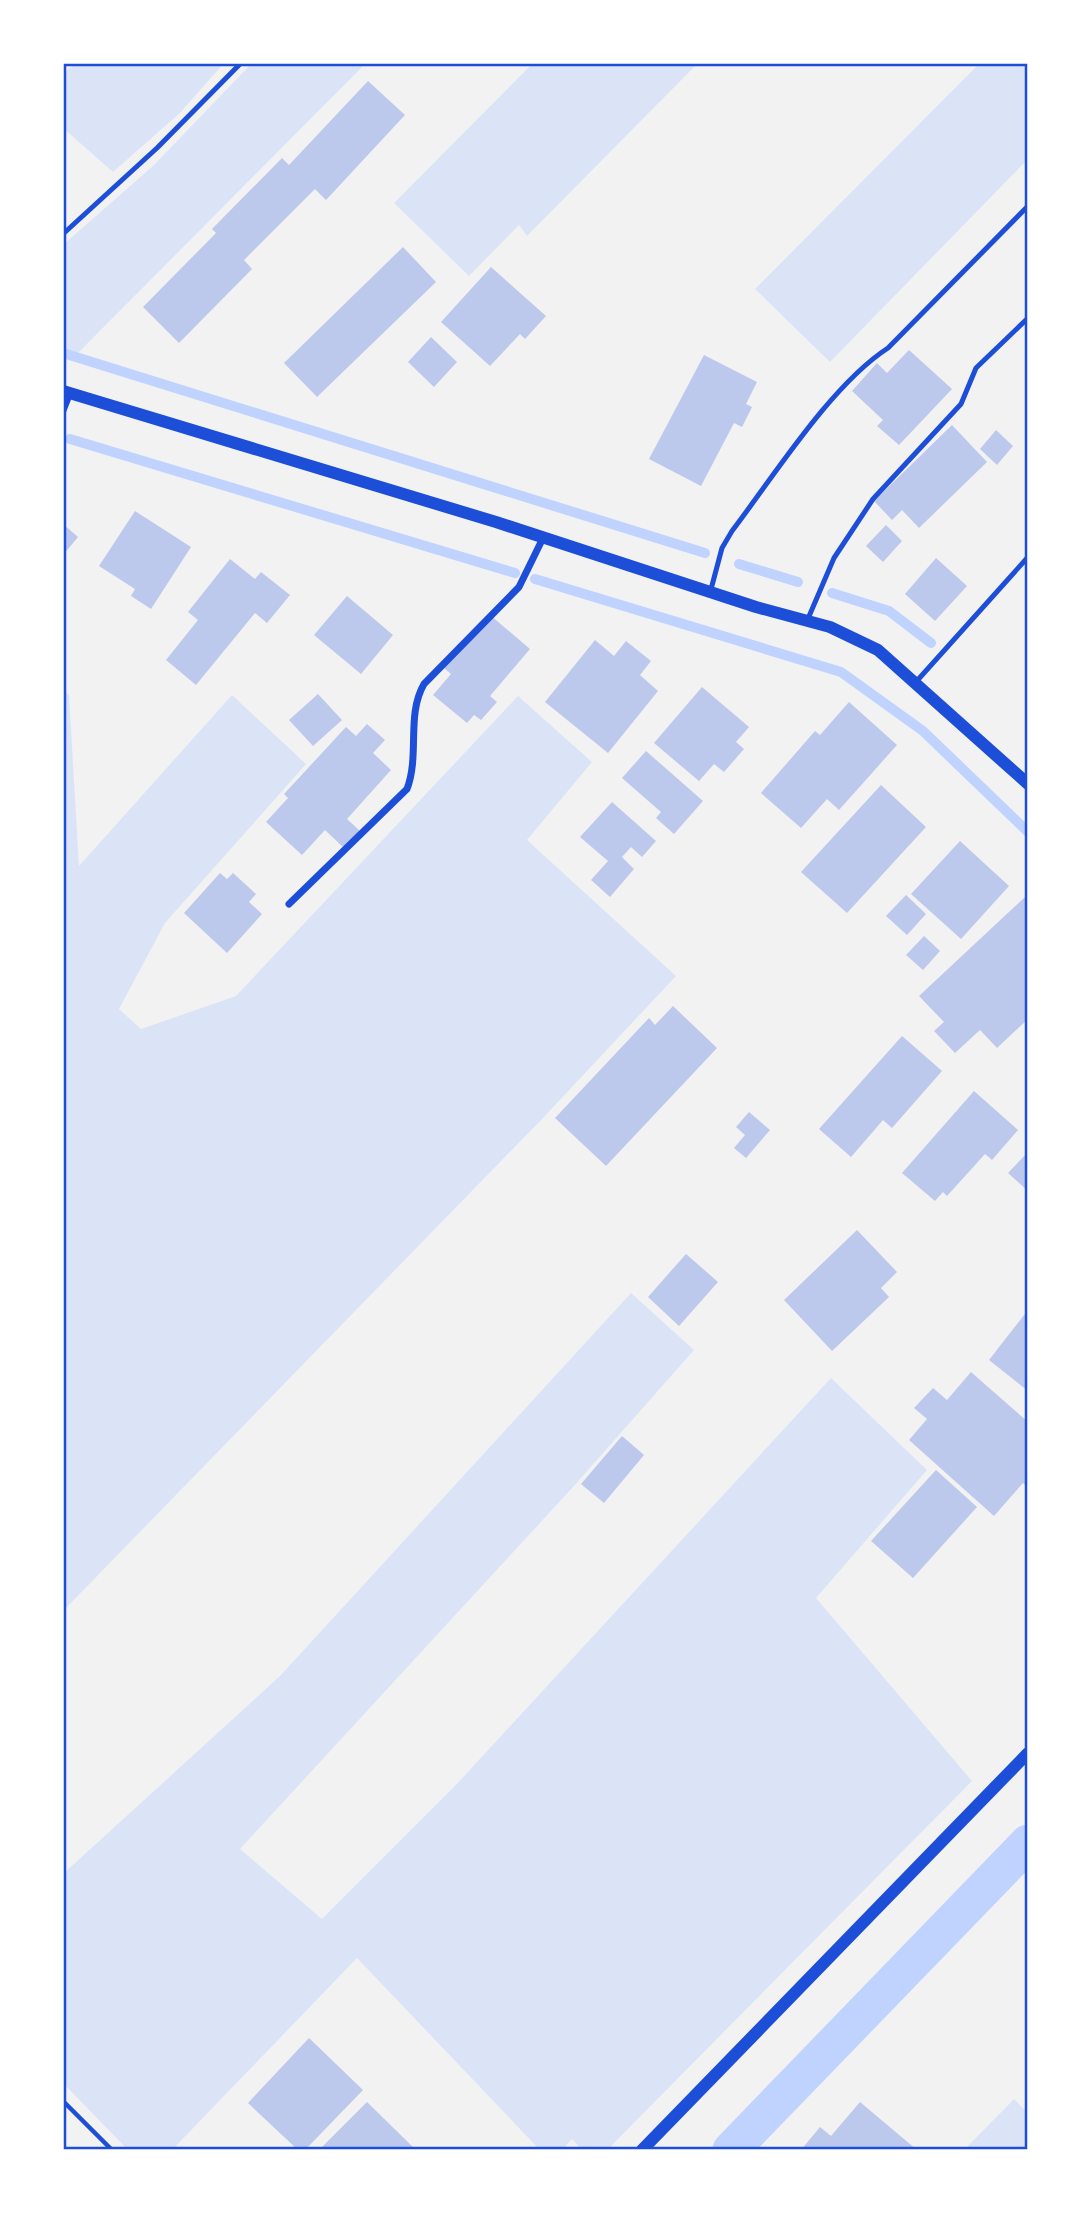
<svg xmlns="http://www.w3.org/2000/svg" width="1091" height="2213" font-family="'DM Sans',sans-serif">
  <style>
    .green { fill: #dbe4f7 }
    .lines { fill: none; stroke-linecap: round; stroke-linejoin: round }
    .stream { stroke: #bfd3fe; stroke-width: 10 }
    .canal { stroke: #bfd3fe; stroke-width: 37 }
    .building { fill: #bdc9ec }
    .path { stroke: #1d4ed8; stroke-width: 4.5 }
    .service { stroke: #1d4ed8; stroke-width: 5 }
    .minor { stroke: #1d4ed8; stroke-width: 7 }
    .tertiary { stroke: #1d4ed8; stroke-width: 12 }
    .neatline { fill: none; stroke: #1d4ed8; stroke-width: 2.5 }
  </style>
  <rect width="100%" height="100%" fill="#f2f2f2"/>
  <path class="green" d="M76,63H224L180,113L113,172L63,128V74Z
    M252,63H366L75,356L63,353V245L154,165Z
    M533,63H698L527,236L519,225L469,276L394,203Z
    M980,63H1028V159L830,362L755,289Z
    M63,690L69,695L79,866L232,695L306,764L165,923L119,1009L141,1029L236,996L518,696L592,762L527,840L676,976L542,1119L63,1611Z
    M631,1293L694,1350L573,1487L240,1849L322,1919L454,1787L831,1378L927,1470L816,1598L972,1781L607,2150H582L572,2139L562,2150H540L357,1958L172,2150H128L63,2083V1874L280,1676Z
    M1014,2099L1028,2113V2150H964Z"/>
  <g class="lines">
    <path class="stream" d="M63,353L705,553
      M70,439L515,573
      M739,564L798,582
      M535,579L841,672L923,731L1028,832
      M832,593L889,611L931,643"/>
    <path class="canal" d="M731,2150L1028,1843"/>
  </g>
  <path class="building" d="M368,81L405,115L326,200L315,189L244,260L252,269L179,343L143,307L216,233L212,229L282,158L289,165Z
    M403,247L436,282L317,397L284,363Z
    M491,267L546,316L525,339L520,334L490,366L441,322Z
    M431,337L457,362L434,387L408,362Z
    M909,350L952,389L899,445L877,426L883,420L852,391L877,363L887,373Z
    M704,355L757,382L746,404L752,407L742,427L734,423L701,486L649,459Z
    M952,425L987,462L919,528L902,510L892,520L874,501Z
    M996,430L1013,446L997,465L980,449Z
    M135,511L191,547L151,609L131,596L135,589L99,566Z
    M63,524L78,537L63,555Z
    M886,525L902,541L883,562L866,546Z
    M936,558L967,586L935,621L905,594Z
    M230,559L255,579L261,572L290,595L267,623L255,613L196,685L166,660L198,620L188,612Z
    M347,596L393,635L361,674L314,635Z
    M490,615L530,649L490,696L497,702L481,720L474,715L467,723L433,695L451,674L444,668Z
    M595,640L614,656L626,641L651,661L640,675L658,691L608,753L545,702Z
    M702,687L749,727L736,742L744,749L724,772L714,764L699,781L654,743Z
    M318,694L342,720L313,746L289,720Z
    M849,702L897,745L839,810L827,799L801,828L761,793L815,731L820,735Z
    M367,724L385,740L373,753L391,770L347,819L360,831L344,848L325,830L302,855L266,822L288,798L284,794L346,727L356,736Z
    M646,751L703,801L674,834L656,818L661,812L622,778Z
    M881,785L926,827L847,913L801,872Z
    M612,802L656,841L642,857L631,847L622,857L634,869L610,897L591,880L608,861L580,837Z
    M960,841L1009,886L961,939L911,894Z
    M220,873L227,879L233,873L256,894L249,902L262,914L227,953L184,913Z
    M906,895L926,914L907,935L886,916Z
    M1025,897L1028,900V1019L997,1048L980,1030L955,1053L934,1031L944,1022L919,996Z
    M924,936L940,951L923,970L906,955Z
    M673,1006L717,1048L606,1166L555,1118L649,1018L655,1025Z
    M902,1036L942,1071L892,1128L883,1120L851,1157L819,1129Z
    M974,1091L1018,1130L992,1160L985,1154L947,1196L943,1192L935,1201L902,1173Z
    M749,1112L770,1130L746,1158L734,1148L745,1135L736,1127Z
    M1028,1152V1191L1008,1173Z
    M857,1230L897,1272L881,1288L889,1297L832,1351L784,1300Z
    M686,1254L718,1282L679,1326L648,1297Z
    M1028,1310V1391L989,1360Z
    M971,1372L1028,1422V1488L1023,1483L994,1516L909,1440L927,1419L914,1408L933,1388L947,1400Z
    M622,1436L644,1455L604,1503L581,1484Z
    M936,1470L977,1507L913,1578L871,1541Z
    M309,2038L363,2090L305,2150H298L248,2103Z
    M367,2102L416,2150H319Z
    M860,2102L917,2150H801L820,2127L831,2136Z"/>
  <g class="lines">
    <path class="path" d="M63,2101L112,2150"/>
    <path class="service" d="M63,64L64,63
      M63,234L157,148L241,63
      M63,413L71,393
      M710,593L722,548L732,531C774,476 831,385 888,348L1028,206
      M807,621L834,558L873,499L961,404L976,368L1028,318
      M915,683L1028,557"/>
    <path class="minor" d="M289,904L407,789C420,755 406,715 424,684L519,587L543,538"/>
    <path class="tertiary" d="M63,391L496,522L756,607L830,627L878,650L1028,784
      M642,2150L1028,1753"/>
  </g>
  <rect width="1091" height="2213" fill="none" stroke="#ffffff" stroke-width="130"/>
  <rect x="65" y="65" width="961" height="2083" class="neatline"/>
</svg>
